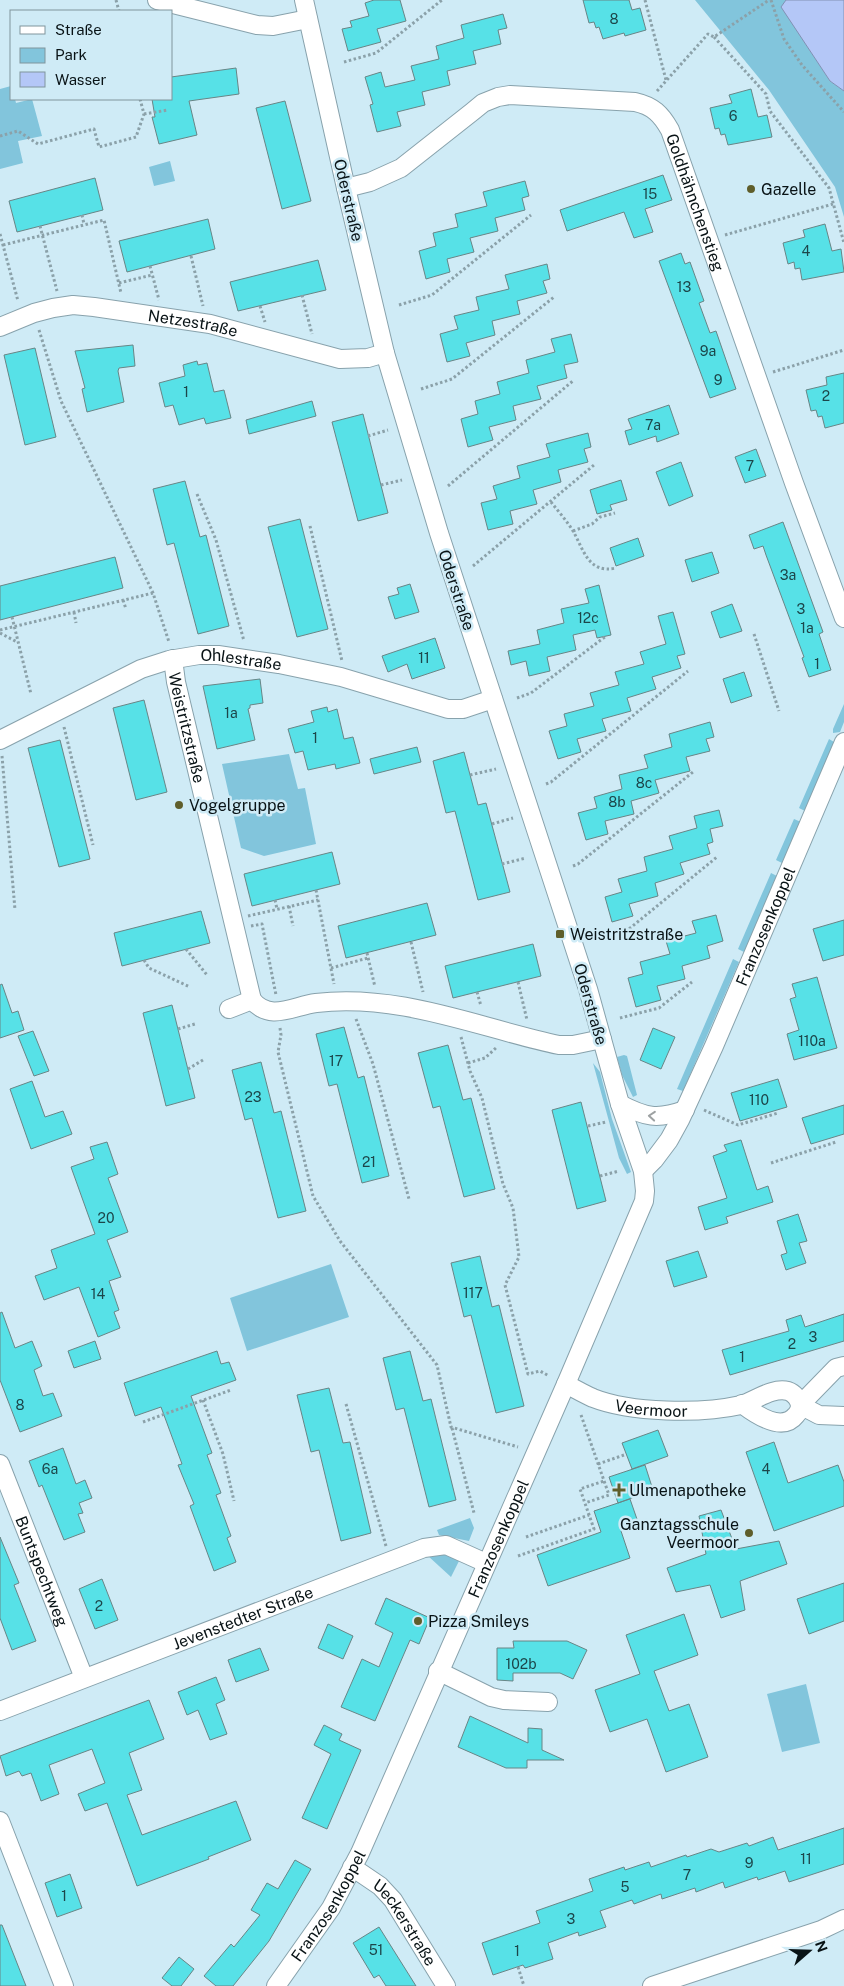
<svg xmlns="http://www.w3.org/2000/svg" width="844" height="1986" font-family="'Public Sans',sans-serif">
  <style>
    .green { fill: #82c5dc }
    .water { fill: #b4c7f7; stroke: #8191b4 }
    .building { fill: #57e1e7; stroke: #688586 }
    .lines { fill: none; stroke-linecap: round; stroke-linejoin: round }
    .minor-casing { stroke: #88a2ac; stroke-width: 20 }
    .path { stroke: #8ba1a9; stroke-width: 3; stroke-dasharray: 2.5 2.5; stroke-linecap: butt }
    .minor { stroke: #fff; stroke-width: 18 }
    .oneway { stroke: #9da1a2 }
    .poi-dot { fill: #5f5e2b; stroke: #cfebf6; stroke-width: 2 }
    .labels { text-anchor: middle; stroke-width: 5; stroke-linejoin: round; paint-order: stroke }
    .number-label { font-size: 14px; fill: #1c464a }
    .poi-label { font-size: 16px; fill: #091316; stroke: #cfebf6; text-anchor: start }
    .street-label { font-size: 16px; fill: #091316; stroke: #cfebf6 }
  </style>
  <rect width="100%" height="100%" fill="#cfebf6"/>
  <path class="green" d="M695,0H786L782,7L830,81L844,91V217L835,187L769,90Z
    M11,86V99H15L16,103L32,99L42,136L18,141L23,163L0,169V89Z
    M170,161L175,181L154,186L149,167Z
    M844,704V722L840,732L833,733V729Z
    M829,739L834,742L805,811L799,808Z
    M289,754L298,789L305,788L316,844L264,856L241,848L222,764Z
    M794,819L801,822L782,863L776,860Z
    M771,873L777,876L744,952L738,949Z
    M733,959L739,962L683,1091L677,1089Z
    M624,1055L627,1056L637,1095L633,1097L622,1075L617,1057Z
    M593,1063L600,1072L612,1119L631,1172L627,1174L619,1158Z
    M331,1264L349,1317L247,1351L230,1298Z
    M470,1518L474,1528L469,1541L439,1535L437,1530Z
    M443,1553L451,1555L459,1561L451,1577L427,1555Z
    M806,1684L820,1743L782,1752L767,1694Z"/>
  <path class="water" d="M786,0H844V91L830,81L781,7Z"/>
  <path class="building" d="M374,0H400L406,21L377,29L381,42L348,51L342,29L352,27L350,21L369,16L365,3Z
    M583,0H629L632,10L640,8L646,30L625,36L624,33L603,39L599,27L596,28L594,22L589,23Z
    M503,14L507,28L498,30L501,44L473,51L476,64L447,71L450,85L422,92L425,105L397,112L401,126L377,132L370,105L373,104L365,77L381,72L385,87L415,80L411,66L439,59L436,46L464,38L461,25Z
    M236,68L239,94L189,101L197,135L159,144L152,117H155L152,99H171V77Z
    M751,89L758,117L767,115L772,137L728,145L725,134L721,135L719,128L715,129L710,108L732,103L729,95Z
    M285,101L311,201L282,209L256,108Z
    M663,175L672,200L645,209L653,232L634,238L624,212L567,231L560,210Z
    M95,178L103,210L17,232L9,201Z
    M525,181L529,196L522,198L525,210L495,218L498,231L470,238L474,252L447,259L450,272L426,279L419,251L436,246L433,233L458,227L455,214L487,206L483,192Z
    M208,219L215,249L127,272L119,241Z
    M825,224L832,251L841,249L844,272L802,280L800,268L795,269L794,262L788,264L783,243L805,237L803,230Z
    M681,253L685,264L690,262L704,301L699,303L710,333L716,331L736,389L710,398L659,261Z
    M318,260L326,290L238,311L230,282Z
    M547,264L550,279L543,281L547,293L517,301L520,314L492,321L495,335L466,343L470,356L447,362L440,334L458,329L454,316L479,310L476,297L509,289L505,275Z
    M571,334L578,362L564,365L567,378L537,386L541,399L513,406L516,420L489,427L493,440L468,447L461,419L478,414L475,401L500,394L497,382L529,373L526,360L555,352L551,339Z
    M133,345L135,366L119,368L118,371L124,402L87,412L82,389L85,388L75,351Z
    M35,348L56,437L25,445L4,355Z
    M197,361L198,365L207,363L214,392L224,390L231,418L206,424L204,418L179,425L173,405L165,407L159,383L185,376L183,365Z
    M844,373V423L825,428L822,416L818,417L816,410L811,411L806,390L827,385L826,377Z
    M312,401L316,416L249,434L246,420Z
    M669,405L679,434L657,442L656,436L629,445L625,431L632,429L628,419Z
    M363,414L388,513L358,521L332,422Z
    M588,433L591,447L584,449L588,462L558,470L561,482L533,490L537,504L510,511L513,524L488,530L481,503L497,499L493,486L520,478L517,466L550,457L546,444Z
    M756,449L766,476L745,483L735,457Z
    M681,462L693,496L669,506L656,472Z
    M621,480L627,500L610,505L612,510L597,514L590,490Z
    M185,481L200,537L206,535L229,626L198,634L174,543L167,545L153,489Z
    M300,519L328,629L297,637L268,527Z
    M783,522L823,632L819,634L831,670L809,677L802,658L804,657L766,555L763,546L754,549L749,535Z
    M638,538L644,556L616,566L610,548Z
    M712,552L719,573L692,582L685,560Z
    M115,557L123,588L0,620V586Z
    M410,584L419,612L395,619L388,597L399,594L397,588Z
    M599,585L611,635L597,638L595,630L573,635L576,650L547,657L550,671L529,676L526,661L511,665L508,651L540,644L537,630L564,623L561,609L589,603L585,589Z
    M732,604L742,631L720,638L711,612Z
    M673,612L685,654L677,656L681,668L652,677L656,689L627,698L631,711L602,719L606,731L577,739L581,752L558,759L549,731L567,726L564,714L594,706L590,693L619,685L615,672L644,664L640,652L666,644L658,616Z
    M435,638L445,668L412,679L407,664L388,672L382,656Z
    M744,672L752,696L731,703L723,679Z
    M260,679L263,703L250,705V708L248,709L255,740L217,749L203,686Z
    M144,700L167,792L136,800L113,708Z
    M327,707L328,712L337,709L344,739L353,737L360,763L336,769L335,764L308,770L303,751L295,753L288,729L314,722L311,711Z
    M710,722L714,737L706,739L710,751L686,757L690,771L655,780L659,793L631,801L634,814L605,821L608,834L586,840L578,813L597,808L594,797L622,789L619,775L648,768L644,755L672,747L669,734Z
    M60,740L90,859L59,867L28,748Z
    M417,747L421,762L374,774L370,759Z
    M464,752L478,805L486,803L510,892L478,900L455,811L446,813L433,761Z
    M719,810L723,826L710,829L713,842L707,844L710,854L680,863L684,874L655,883L658,896L629,904L633,916L612,922L605,897L622,892L618,879L647,871L644,857L673,849L669,836L697,828L694,816Z
    M332,852L340,884L252,906L244,874Z
    M427,903L436,935L346,958L338,926Z
    M201,911L210,943L122,966L114,933Z
    M716,915L723,941L707,946L710,958L682,966L685,979L657,986L661,1000L636,1007L628,978L643,974L640,962L670,954L666,941L696,933L692,921Z
    M844,920V955L823,961L813,929Z
    M533,944L541,976L453,998L445,966Z
    M817,977L837,1048L794,1060L787,1034L799,1030L790,999L796,997L792,984Z
    M2,984L12,1013L18,1011L24,1030L0,1038V985Z
    M172,1005L195,1098L166,1106L143,1013Z
    M344,1027L358,1078L364,1076L389,1176L362,1183L337,1084L329,1086L316,1034Z
    M653,1028L675,1037L661,1069L640,1060Z
    M33,1031L49,1071L34,1076L18,1036Z
    M448,1045L463,1100L471,1098L495,1189L464,1197L440,1106L433,1108L418,1053Z
    M261,1062L274,1113L281,1111L306,1211L278,1218L252,1118L245,1120L232,1070Z
    M778,1079L787,1107L740,1121L731,1093Z
    M32,1081L45,1117L63,1111L72,1134L31,1149L10,1089Z
    M581,1102L606,1201L577,1209L552,1110Z
    M844,1105V1134L811,1144L802,1118Z
    M741,1140L757,1190L768,1186L773,1202L726,1217L728,1223L705,1230L698,1207L727,1198L713,1156L727,1151L724,1145Z
    M107,1142L118,1174L108,1178L128,1232L107,1240L121,1277L109,1281L119,1310L114,1312L120,1328L98,1337L79,1287L44,1300L35,1276L57,1268L51,1250L95,1234L71,1167L94,1159L90,1147Z
    M798,1214L807,1241L799,1243L806,1263L786,1270L781,1255L787,1253L777,1221Z
    M698,1251L707,1277L674,1287L666,1261Z
    M480,1256L492,1307L499,1305L524,1406L496,1413L471,1315L464,1317L451,1263Z
    M2,1312L15,1348L32,1341L42,1366L34,1370L43,1396L53,1393L62,1416L20,1432L0,1380V1313Z
    M844,1314V1341L730,1375L722,1350L789,1331L786,1320L801,1315L805,1327Z
    M95,1341L101,1359L74,1368L68,1351Z
    M217,1351L221,1364L229,1362L236,1380L191,1396L212,1453L207,1455L221,1493L216,1495L231,1536L227,1538L236,1562L214,1571L190,1506L194,1504L178,1465L182,1464L161,1407L135,1416L124,1383Z
    M410,1351L423,1401L431,1399L456,1500L429,1507L404,1408L396,1410L383,1358Z
    M329,1388L343,1443L350,1442L371,1533L341,1541L319,1450L311,1452L297,1395Z
    M658,1430L668,1456L632,1469L622,1443Z
    M774,1442L788,1483L838,1465L844,1482V1506L774,1531L746,1452Z
    M63,1448L76,1484L85,1480L92,1498L79,1503L83,1513L78,1514L85,1532L64,1540L42,1485L39,1487L29,1461Z
    M645,1465L653,1490L618,1503L630,1499L639,1525L621,1531L630,1558L548,1586L537,1555L601,1532L594,1511L618,1503L609,1477Z
    M721,1510L736,1549L779,1541L787,1564L740,1581L745,1610L721,1618L710,1585L676,1592L667,1568L706,1554L699,1516Z
    M0,1537L19,1583L14,1585L36,1641L12,1650L0,1618Z
    M102,1579L118,1620L95,1629L79,1589Z
    M844,1583V1621L809,1634L797,1599Z
    M386,1598L430,1618L419,1644L410,1640L375,1721L341,1707L362,1659L379,1667L393,1633L375,1624Z
    M684,1614L698,1655L654,1671L669,1711L689,1704L708,1757L666,1772L647,1719L610,1732L595,1690L640,1674L626,1635Z
    M328,1624L353,1636L343,1659L318,1648Z
    M513,1641H567L587,1650L573,1679L560,1673H513V1681L497,1680V1648H514Z
    M260,1648L269,1670L236,1682L228,1660Z
    M216,1677L225,1700L216,1704L227,1734L210,1740L198,1710L187,1715L178,1692Z
    M149,1700L164,1739L129,1753L142,1790L127,1795L142,1835L236,1801L251,1840L208,1857L209,1859L137,1886L107,1803L85,1811L78,1794L105,1783L92,1749L49,1765L59,1794L41,1801L31,1773L22,1776L19,1771L6,1776L0,1756Z
    M470,1716L528,1743V1728L542,1729V1750L564,1760H527V1768H506L458,1747Z
    M324,1725L342,1734L339,1740L361,1750L327,1829L302,1818L331,1754L314,1745Z
    M844,1828V1864L789,1882L785,1871L758,1880L757,1877L725,1888L723,1882L696,1892L695,1888L662,1899L661,1894L634,1904L632,1900L600,1911L606,1927L579,1936L578,1932L548,1943L553,1959L525,1968L523,1965L493,1975L482,1943L540,1923L536,1911L593,1891L589,1879L624,1867L625,1870L649,1862L651,1867L686,1855L687,1857L711,1849L719,1852L747,1843L749,1846L773,1837L778,1850Z
    M295,1860L311,1869L269,1941L233,1986H216L204,1976L231,1944L234,1947L260,1915L251,1910L267,1883L278,1889Z
    M70,1874L82,1908L57,1917L45,1883Z
    M0,1925H2L26,1986H0Z
    M379,1927L416,1986H386L379,1975L374,1978L353,1943Z
    M179,1957L194,1969L181,1986H172L162,1978Z"/>
  <g class="lines">
    <g class="minor-casing">
      <g id="minor">
        <path d="M157,0L257,25L273,26L308,19"/>
        <path id="s1" d="M346,188L370,182L401,168L472,112L483,103L498,97L510,95L635,102C653,106 661,114 670,130L794,483L844,618"/>
        <path id="s2" d="M0,327L34,313L53,308L73,305L94,307L210,324L340,359L368,358L385,353"/>
        <path id="s3" d="M173,659L176,682L252,1000"/>
        <path id="s4" d="M0,740L141,669L169,660L199,655H218L279,664L341,677L448,709H463L493,699"/>
        <path d="M229,1009L252,1000C270,1022 293,1006 316,1003C400,993 479,1028 559,1045H573L602,1039"/>
        <path d="M620,1104C645,1117 657,1120 685,1110"/>
        <path id="s5" d="M643,1171L654,1160L669,1140L680,1120L714,1046L844,742"/>
        <path id="s6" d="M566,1384C575,1389 584,1394 593,1398C631,1413 701,1414 741,1405C755,1401 772,1387 788,1391C794,1393 799,1399 800,1405C800,1409 798,1413 796,1415C782,1433 755,1414 742,1404"/>
        <path d="M800,1405L836,1368L844,1366"/>
        <path d="M800,1405L819,1415L844,1416"/>
        <path id="s7" d="M0,1464L84,1678"/>
        <path d="M438,1671L491,1697L504,1700L548,1702"/>
        <path id="s8" d="M0,1711L424,1548L446,1545L486,1563"/>
        <path d="M0,1821L64,1986"/>
        <path id="s9" d="M352,1867L380,1886L393,1900L446,1986"/>
        <path id="s10" d="M276,1986L331,1908L360,1853L566,1384L644,1201L645,1191L643,1171L620,1104L588,989L439,533L385,353L346,188L304,0"/>
        <path d="M652,1986L821,1930L844,1919"/>
      </g>
    </g>
    <path class="path" d="M116,0L119,11
      M645,0L666,80
      M771,0L784,39L802,65L844,112
      M714,37L766,94L770,111L829,188L844,243
      M344,62L376,53L442,0
      M657,91L708,34L714,37L769,0
      M144,114L168,110
      M0,136L18,131L38,144L94,129L99,147L136,137L144,114L140,99
      M82,215L84,224
      M40,226L57,291
      M0,234L18,301
      M725,235L833,204
      M3,245L104,220L121,293
      M191,256L203,306
      M150,266L159,300
      M119,283L152,275
      M302,295L312,334
      M399,305L432,295L531,215
      M260,306L265,322
      M39,330L61,401L153,593L169,642
      M773,372L844,350
      M421,389L452,379L554,297
      M368,436L388,430
      M381,485L402,480
      M448,486L574,380
      M197,494L216,540L244,641
      M551,502C558,511 567,521 573,531C584,550 588,574 616,568
      M310,526L342,661
      M573,531L592,524L600,517L615,513
      M473,566L594,465
      M123,600L126,609
      M74,612L76,623
      M12,617L31,694
      M0,630L153,593
      M0,633L17,642
      M754,634L779,711
      M517,698L531,693L606,636
      M64,727L93,845
      M2,756L15,910
      M470,775L496,769
      M546,784L551,782L688,671
      M492,824L513,818
      M502,864L526,858
      M573,866L578,864L693,772
      M316,890L334,984
      M275,900L277,909
      M289,906L293,926
      M248,916L318,900
      M251,926L262,924L276,995
      M596,940L629,929L717,857
      M411,942L423,992
      M186,949L207,975
      M367,953L375,987
      M144,960L149,968L190,987
      M331,968L368,958
      M518,982L527,1020
      M477,992L481,1006
      M620,1018L659,1008L692,982
      M356,1019L373,1064L409,1199
      M280,1028L281,1035L278,1052L313,1196L340,1241L437,1365L451,1427L518,1447
      M178,1029L195,1024
      M461,1037L470,1071L482,1098L503,1184L513,1208L519,1257L505,1285L528,1374L540,1371L549,1376
      M468,1063L485,1058L497,1047
      M188,1069L203,1060
      M704,1110L738,1125L778,1113
      M588,1126L606,1122
      M771,1163L836,1142
      M600,1176L619,1171
      M203,1400L223,1454L234,1501
      M346,1404L386,1546
      M581,1415L609,1495L585,1503
      M143,1422L231,1390
      M452,1428L474,1513
      M598,1464L624,1455
      M526,1537L589,1515
      M518,1556L594,1529L580,1489L604,1481
      M518,1967L524,1986"/>
    <use href="#minor" class="minor"/>
  </g>
  <defs><path id="oneway-chevron" d="M-2-3.5L2.5 0L-2 3.5" fill="none" stroke-width="1.6" stroke-linecap="round" stroke-linejoin="round" transform="scale(1.25)"/></defs>
  <use class="oneway" href="#oneway-chevron" transform="translate(652 1116) rotate(-175)"/>
  <g class="poi-dot">
    <circle cx="751" cy="189" r="5"/>
    <circle cx="179" cy="805" r="5"/>
    <rect x="555" y="929" width="10" height="10" rx="2.5"/>
    <path d="M616.5 1482.5h5v5h5v5h-5v5h-5v-5h-5v-5h5z"/>
    <circle cx="749" cy="1533" r="5"/>
    <circle cx="418" cy="1621" r="5"/>
  </g>
  <g class="labels">
    <g class="number-label">
      <text x="614" y="24">8</text>
      <text x="733" y="121">6</text>
      <text x="650" y="199">15</text>
      <text x="806" y="256">4</text>
      <text x="684" y="292">13</text>
      <text x="708" y="356">9a</text>
      <text x="718" y="385">9</text>
      <text x="186" y="397">1</text>
      <text x="826" y="401">2</text>
      <text x="653" y="430">7a</text>
      <text x="750" y="471">7</text>
      <text x="788" y="580">3a</text>
      <text x="801" y="614">3</text>
      <text x="588" y="623">12c</text>
      <text x="807" y="633">1a</text>
      <text x="424" y="663">11</text>
      <text x="817" y="669">1</text>
      <text x="231" y="718">1a</text>
      <text x="315" y="743">1</text>
      <text x="644" y="788">8c</text>
      <text x="617" y="807">8b</text>
      <text x="812" y="1046">110a</text>
      <text x="336" y="1066">17</text>
      <text x="253" y="1102">23</text>
      <text x="759" y="1105">110</text>
      <text x="369" y="1167">21</text>
      <text x="106" y="1223">20</text>
      <text x="473" y="1298">117</text>
      <text x="98" y="1299">14</text>
      <text x="813" y="1342">3</text>
      <text x="792" y="1349">2</text>
      <text x="742" y="1362">1</text>
      <text x="20" y="1410">8</text>
      <text x="50" y="1474">6a</text>
      <text x="766" y="1474">4</text>
      <text x="99" y="1611">2</text>
      <text x="521" y="1669">102b</text>
      <text x="806" y="1864">11</text>
      <text x="749" y="1868">9</text>
      <text x="687" y="1880">7</text>
      <text x="625" y="1892">5</text>
      <text x="64" y="1901">1</text>
      <text x="571" y="1924">3</text>
      <text x="376" y="1955">51</text>
      <text x="517" y="1956">1</text>
    </g>
    <g class="poi-label">
      <text x="761" y="195">Gazelle</text>
      <text x="189" y="811">Vogelgruppe</text>
      <text x="570" y="940">Weistritzstraße</text>
      <text x="629" y="1496">Ulmenapotheke</text>
      <text x="739" y="1530" text-anchor="end">Ganztagsschule<tspan x="739" dy="18">Veermoor</tspan></text>
      <text x="428" y="1627">Pizza Smileys</text>
    </g>
    <g class="street-label">
      <text transform="translate(349 200) rotate(77)" y="6">Oderstraße</text>
      <text dy="6" stroke="none"><textPath href="#s1" startOffset="440">Goldhähnchenstieg</textPath></text>
      <text dy="6" stroke="none"><textPath href="#s2" startOffset="198">Netzestraße</textPath></text>
      <text transform="translate(457 590) rotate(72)" y="6">Oderstraße</text>
      <text dy="6" stroke="none"><textPath href="#s4" startOffset="260">Ohlestraße</textPath></text>
      <text dy="6" stroke="none"><textPath href="#s3" startOffset="70">Weistritzstraße</textPath></text>
      <text dy="6" stroke="none"><textPath href="#s5" startOffset="275">Franzosenkoppel</textPath></text>
      <text transform="translate(591 1004) rotate(74)" y="6">Oderstraße</text>
      <text dy="6" stroke="none"><textPath href="#s6" startOffset="90">Veermoor</textPath></text>
      <text dy="6" stroke="none"><textPath href="#s10" startOffset="501">Franzosenkoppel</textPath></text>
      <text dy="6" stroke="none"><textPath href="#s7" startOffset="115">Buntspechtweg</textPath></text>
      <text dy="6" stroke="none"><textPath href="#s8" startOffset="260">Jevenstedter Straße</textPath></text>
      <text dy="6" stroke="none"><textPath href="#s10" startOffset="96">Franzosenkoppel</textPath></text>
      <text dy="6" stroke="none"><textPath href="#s9" startOffset="78">Ueckerstraße</textPath></text>
    </g>
  </g>
  <rect x="10" y="10" width="162" height="90" fill="#cfebf6" stroke="#80959c"/>
  <rect x="20" y="26" width="25" height="8" fill="#ffffff" stroke="#80959c"/>
  <text x="55" y="35" font-size="15" fill="#091316">Straße</text>
  <rect x="20" y="48" width="25" height="15" fill="#82c5dc" stroke="#80959c"/>
  <text x="55" y="60" font-size="15" fill="#091316">Park</text>
  <rect x="20" y="72" width="25" height="15" fill="#b4c7f7" stroke="#80959c"/>
  <text x="55" y="85" font-size="15" fill="#091316">Wasser</text>
  <g transform="translate(809 1951) rotate(70)" stroke="#cfebf6" stroke-width="4" paint-order="stroke">
  <path d="M0-4L9 19L0 12L-9 19Z" fill="#091316"/>
  <text y="-8" font-size="14" font-weight="bold" text-anchor="middle" fill="#091316">N</text>
  </g>
</svg>
